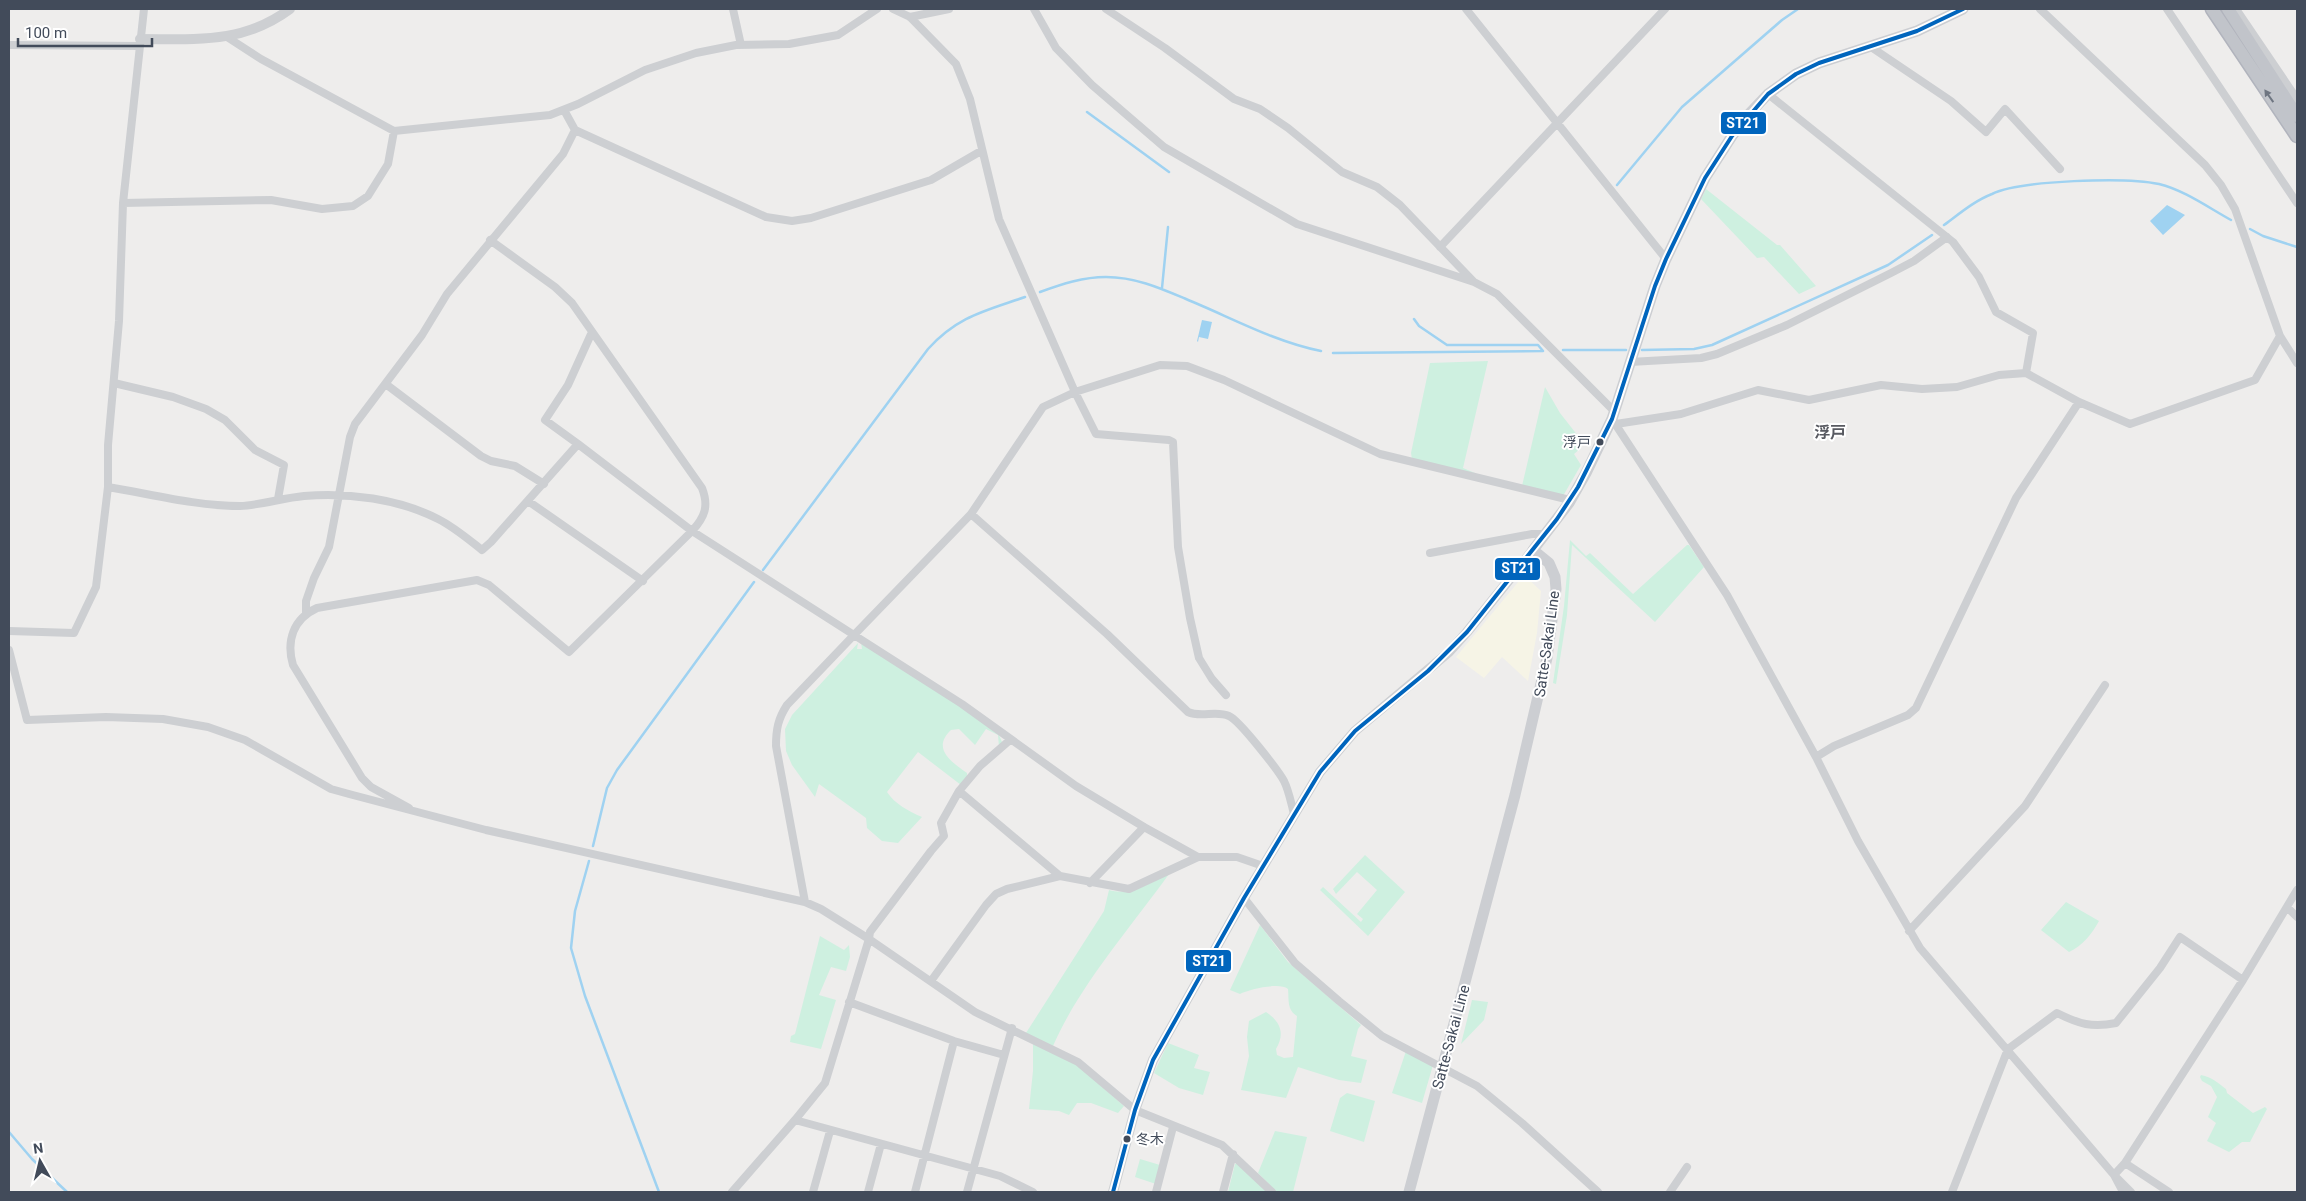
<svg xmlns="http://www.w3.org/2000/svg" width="2306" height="1201" font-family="Roboto,'Noto Sans JP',sans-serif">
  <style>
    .commercial { fill: #f6f4e6 }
    .green { fill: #cef0e0 }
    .water { fill: #9fd2f1 }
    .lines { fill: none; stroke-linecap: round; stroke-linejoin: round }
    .stream { stroke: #9fd2f1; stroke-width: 2.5 }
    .trunk-casing { stroke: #b1b4bd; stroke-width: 15 }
    .minor { stroke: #cdcfd2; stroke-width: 8 }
    .tertiary { stroke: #cdcfd2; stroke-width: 10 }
    .secondary { stroke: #ccced2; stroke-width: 11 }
    .trunk { stroke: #c1c4ca; stroke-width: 12 }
    .bus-1-casing { stroke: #fff; stroke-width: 8 }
    .bus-1 { stroke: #0065bd; stroke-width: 4 }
    .oneway { fill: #6e7581 }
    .bus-dot { fill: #424b5a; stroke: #fff; stroke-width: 2 }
    .labels { text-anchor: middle; stroke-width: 4; stroke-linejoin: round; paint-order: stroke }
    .bus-label { font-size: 14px; fill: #424b5a; stroke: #fff; text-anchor: end }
    .street-label { font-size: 15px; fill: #424b5a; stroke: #fff }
    .neighbourhood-label { font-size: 16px; font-weight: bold; fill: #585a61; stroke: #fff }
    .line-badge { stroke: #fff; stroke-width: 2 }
    .badge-label { font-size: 14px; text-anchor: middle; font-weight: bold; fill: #fff }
  </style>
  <rect width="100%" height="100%" fill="#eeedec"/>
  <path class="commercial" d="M1524,575L1541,591L1537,633L1528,681L1502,657L1484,678L1456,657Z"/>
  <path class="green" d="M1706,189L1777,245H1780L1816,286L1799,294L1764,257L1757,258L1701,199Z
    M1488,361L1463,468L1475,473L1476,475L1412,459L1411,453L1430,363Z
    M1545,387L1560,413L1582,441L1581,448L1574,454L1581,465L1563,496L1522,486Z
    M1570,540L1586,556L1590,553L1633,594L1687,545H1689L1704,567L1655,622L1572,545L1567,615L1556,684L1553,683L1564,606Z
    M861,642L961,705L999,735L1002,742L999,747L998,735L986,729L975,745L959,729L951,730C931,749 952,762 967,773V777L961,785L918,752L887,792C895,804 908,811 922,817L898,843L882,841L867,828L866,818L819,784L815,797L792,765L786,751L785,729L792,715L858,643L857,649H862Z
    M1365,855L1405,892L1368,936L1320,890L1323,887L1361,922L1363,919L1357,914L1377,890L1357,872L1336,894L1333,889Z
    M1169,874C1131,927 1079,986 1053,1046L1026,1033L1104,911L1109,890C1131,896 1150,883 1169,874Z
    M2066,902L2099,921C2092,934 2082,946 2069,952L2041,930Z
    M1260,925L1288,962L1361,1025L1358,1029L1351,1056L1367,1060L1361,1083L1339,1080L1298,1067L1286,1098L1241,1090L1249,1056L1247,1037L1249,1021L1266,1012C1281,1022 1285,1034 1276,1049L1277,1055L1284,1058L1293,1057L1297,1016C1287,1010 1289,1000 1288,989C1280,982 1249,989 1240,994L1230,990Z
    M820,936L844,950L849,945L850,957L846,971L831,967L819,995L836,1000L821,1049L790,1042L791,1036L795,1034Z
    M1472,1000L1488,1002L1484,1020L1461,1044Z
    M1168,1043L1199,1055L1194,1068L1210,1072L1203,1095L1179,1088L1154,1073Z
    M1033,1044L1076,1064L1124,1106L1118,1113L1091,1103H1077L1069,1115L1059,1111L1029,1109L1033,1071Z
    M1406,1051L1433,1065L1422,1103L1392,1093Z
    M2201,1075C2212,1077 2218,1083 2226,1089L2227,1093L2253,1113L2265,1107L2267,1109L2250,1142H2242L2229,1152L2207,1141L2216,1123L2208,1117L2217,1097L2211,1086L2202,1081L2200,1077Z
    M1347,1093L1375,1101L1364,1142L1330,1131L1340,1098Z
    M1275,1131L1307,1137L1293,1192H1277L1258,1173Z
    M1140,1159L1160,1165L1156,1184L1135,1177Z
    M1238,1162L1267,1192H1228L1235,1164Z"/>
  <path class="water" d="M2167,205L2185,215L2163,235L2150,221Z
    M1202,320L1212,322L1208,339L1199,337L1198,342L1197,341Z"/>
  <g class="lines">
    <path class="stream" d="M1087,112L1169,172
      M1617,185L1682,107L1782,20L1798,9
      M1944,225C1959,214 1974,201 1992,194C2021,180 2126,177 2159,184C2184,190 2209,208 2231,220
      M2250,229L2263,236L2297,247
      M1162,288L1168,227
      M1040,292C1062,284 1083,277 1106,277C1135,277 1160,288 1186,299C1230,317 1275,342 1321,351
      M1414,319L1419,326L1447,345H1538L1543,351
      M1563,350H1626
      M1642,350L1694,349L1712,345L1888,265L1932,235
      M1333,353L1543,351
      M763,570L928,349C958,316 985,311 1025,297
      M593,846L607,788L617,770L754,582
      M589,861L575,911L571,948L585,996L659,1192
      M9,1132L32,1159L67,1192"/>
    <g class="trunk-casing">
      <path id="trunk" d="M2212,9L2297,136
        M2228,9L2297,116"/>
    </g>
    <path class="minor" d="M733,9L741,45
      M893,9L910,17L956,64L970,99L999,219L1075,392L1096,434L1169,440L1173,442L1178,547L1190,618L1199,658L1212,679L1226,695
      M1034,9L1056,48L1092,85L1164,147L1297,224L1474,282L1497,294L1614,411
      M1106,9L1165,48L1234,99L1260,109L1288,128L1342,172L1377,187L1400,205L1473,281
      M1466,9L1666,259
      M2040,9L2205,165L2221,185L2235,209L2280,336L2297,363
      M2167,9L2297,203
      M2236,9L2297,99
      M910,17L949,9
      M227,37L261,59L394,131L550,115L578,104L645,70L696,53L736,45L789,44L838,35L877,9
      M9,45L139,46
      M1871,47L1951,101L1986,132L2005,109L2060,169
      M1768,94L1953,242L1979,277L1996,312L2033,333L2026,373
      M575,130L766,217L792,221L811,218L931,180L981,151
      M123,203L271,200L322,209L353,206L368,196L388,164L394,131
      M1440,247L1665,9
      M1630,362L1701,358L1717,354L1787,325L1891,273L1914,261L1947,237
      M114,383L173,397L206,409L225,420L255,450L284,465L278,499
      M387,385L481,456L491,461L515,466L544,484
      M1612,419L1727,595L1816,757L1858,841L1920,948L2114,1175L2123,1192
      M1616,424L1681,414L1758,390L1809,400L1881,385L1922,389L1957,387L1999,375L2026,373L2079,402L2130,424L2255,380L2280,336
      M578,444L545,420L568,385L592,332
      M108,487C151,494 196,506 240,506C261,505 283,498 304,496C348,492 399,499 438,519C454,527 468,539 482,550L491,542L578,444L692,531L854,635L971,514L1043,407L1075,392L1160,365L1187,366L1224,380L1380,454L1570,500
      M528,501L643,581
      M971,514L1107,634L1188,712C1201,718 1216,710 1229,716C1239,720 1278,770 1284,781C1289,791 1291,803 1294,814
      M1430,553L1532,534H1546
      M306,613V601L314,578L329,547L350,437L355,424L422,335L447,294L563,154L575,130L564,110
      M9,631L74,633L96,587L108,487V445L119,321L123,203L144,9
      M9,650L27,720L106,717L163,719L208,727L245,740L331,789L349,794L486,830L805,902L821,909L869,939L870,932L931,851L944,836L941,823L959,791
      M1010,740L980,766L959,791L1060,876
      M1816,757L1834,746L1908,715L1916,708L2016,498L2079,402
      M409,808L371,787L362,778L293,665C286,641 293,619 317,608L477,580L489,585L569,652L692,531C705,517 709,506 702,488L572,303L555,287L490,240
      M1090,883L1144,827
      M1244,898L1295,963L1339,1001L1382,1036L1477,1086L1522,1123L1598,1192
      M805,902L776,746C776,729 778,719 787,705L854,635L962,704L1076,786L1144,827L1198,857H1237L1263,866
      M2287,907L2297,917
      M1909,931L2025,806L2105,685
      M931,981L986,905L996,894L1007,889L1060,876L1129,889L1198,857
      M849,1002L954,1041L1004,1055
      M795,1120L1000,1176L1033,1192
      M2125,1163L2169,1192
      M732,1192L795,1120L825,1083L869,939L975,1012L1078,1062L1135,1110L1222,1145L1272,1192
      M813,1192L830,1131
      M868,1192L881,1144
      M915,1192L954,1041
      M967,1192L1012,1028
      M1156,1192L1173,1127
      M1223,1192L1233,1154
      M1670,1192L1687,1167
      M1952,1192L2008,1049L2057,1013C2079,1024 2092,1028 2116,1023L2160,968L2180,937L2243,980
      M2131,1192L2114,1175L2125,1163L2243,980L2297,890"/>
    <path class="tertiary" d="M140,39C196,39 243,44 290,9
      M1113,1192L1135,1110L1153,1060L1244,898L1320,772L1355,731L1449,652L1467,632L1533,550"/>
    <path class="secondary" d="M1409,1192L1515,795L1547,658L1556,589L1555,577L1549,563L1533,550L1569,503L1586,473L1612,419L1655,286L1666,259L1705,178L1732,136L1749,114L1768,94L1796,74L1819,63L1917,31L1963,9"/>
    <use href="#trunk" class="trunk"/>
    <g class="bus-1-casing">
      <path id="bus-1" d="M1113,1192L1135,1110L1153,1060L1244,898L1320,772L1355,731L1428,671L1467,632L1557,519L1578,487L1612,419L1655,286L1666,259L1705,178L1732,136L1768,94L1796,74L1819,63L1917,31L1963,9"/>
    </g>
    <use href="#bus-1" class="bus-1"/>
  </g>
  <defs><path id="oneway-solid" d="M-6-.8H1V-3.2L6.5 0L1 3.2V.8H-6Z" transform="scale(1.25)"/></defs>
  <use class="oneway" href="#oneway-solid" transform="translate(2269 96) rotate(-125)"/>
  <g class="bus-dot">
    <circle cx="1600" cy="442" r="4.5"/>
    <circle cx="1127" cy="1139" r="4.5"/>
  </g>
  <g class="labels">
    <g class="bus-label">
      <text x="1591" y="447">浮戸</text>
      <text x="1136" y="1144" text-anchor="start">冬木</text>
    </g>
    <g class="street-label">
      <text transform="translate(1547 644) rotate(-82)" y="5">Satte-Sakai Line</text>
      <text transform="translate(1451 1037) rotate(-75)" y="5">Satte-Sakai Line</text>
    </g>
    <g class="neighbourhood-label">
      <text x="1830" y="438">浮戸</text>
    </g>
  </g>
  <g class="line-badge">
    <rect x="1720" y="111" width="47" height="24" rx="5" fill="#0065bd"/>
    <rect x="1494" y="557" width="47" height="24" rx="5" fill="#0065bd"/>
    <rect x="1185" y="949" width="47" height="24" rx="5" fill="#0065bd"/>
  </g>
  <g class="badge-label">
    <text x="1743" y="128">ST21</text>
    <text x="1518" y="573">ST21</text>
    <text x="1209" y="966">ST21</text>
  </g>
  <rect width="2306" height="1201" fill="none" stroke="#424b5a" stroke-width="20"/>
  <g transform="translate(40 1161) rotate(352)" stroke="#ffffff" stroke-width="4" paint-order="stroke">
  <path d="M0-4L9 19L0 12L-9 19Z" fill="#424b5a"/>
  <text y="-8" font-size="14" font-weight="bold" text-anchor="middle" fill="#424b5a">N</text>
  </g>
  <path d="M18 38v8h134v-8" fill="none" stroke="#424b5a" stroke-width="2.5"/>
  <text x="25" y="38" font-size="15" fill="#424b5a" stroke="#ffffff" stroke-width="4" paint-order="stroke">100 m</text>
</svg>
